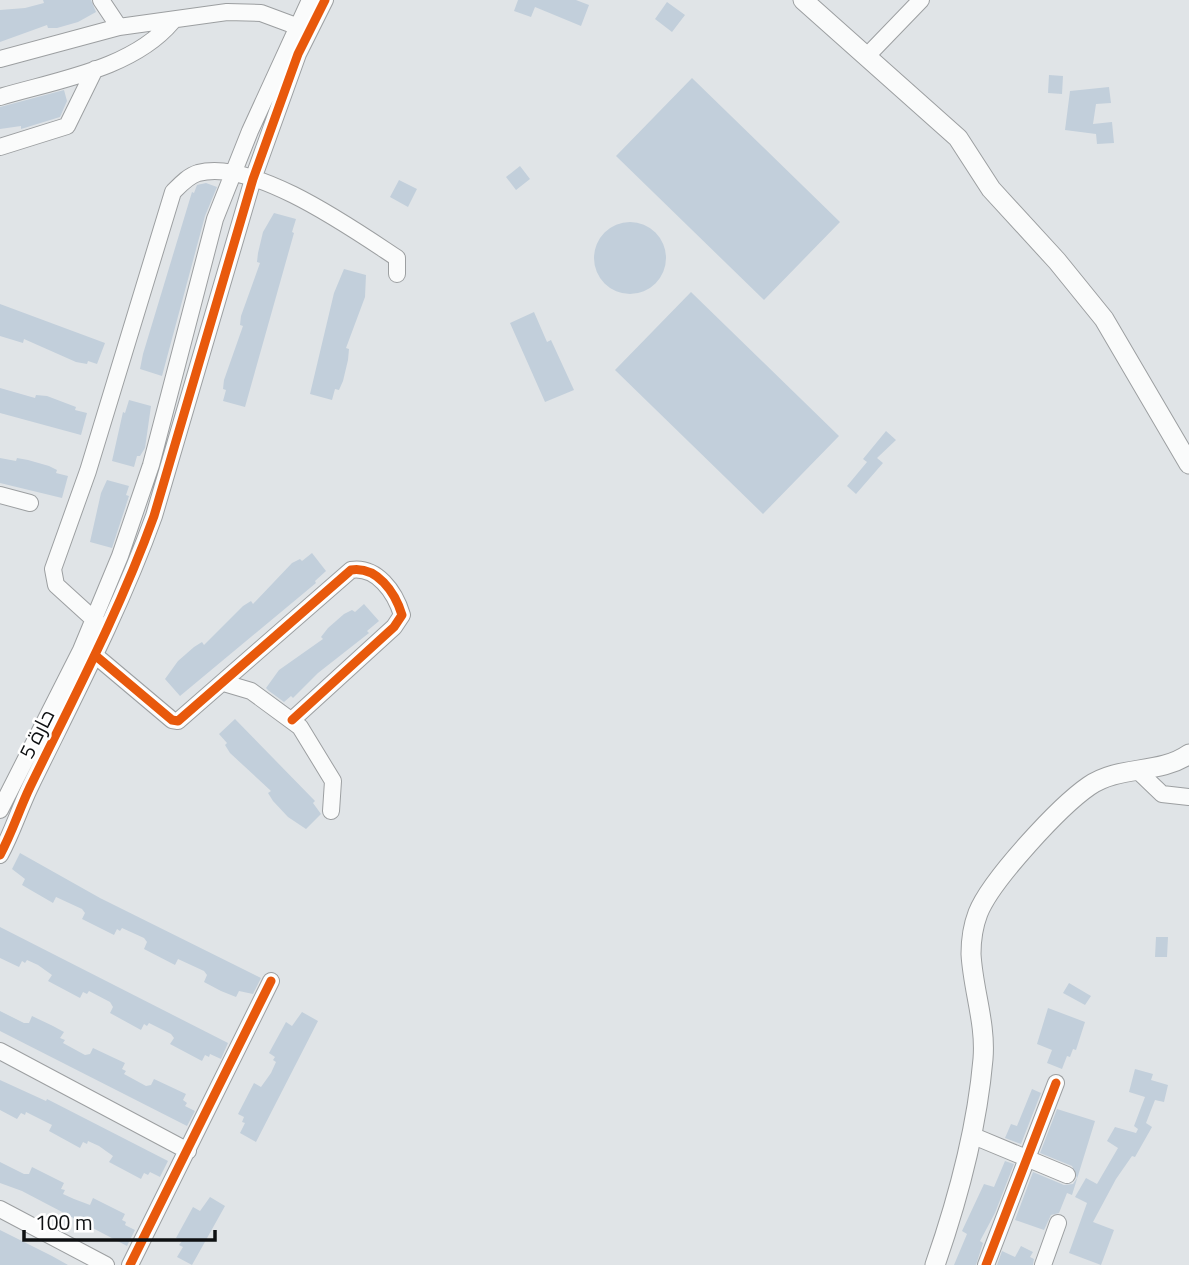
<svg xmlns="http://www.w3.org/2000/svg" width="1189" height="1265" font-family="'Titillium Web',Cairo,sans-serif">
  <style>
    .building { fill: #c2cfdb }
    .lines { fill: none; stroke-linecap: round; stroke-linejoin: round }
    .minor-casing { stroke: #9c9fa1; stroke-width: 18 }
    .major-casing { stroke: #9c9fa1; stroke-width: 21 }
    .minor { stroke: #fafbfb; stroke-width: 16 }
    .major { stroke: #fafbfb; stroke-width: 19 }
    .cycleway-casing { stroke: #fff; stroke-width: 13 }
    .cycleway { stroke: #e8590c; stroke-width: 9 }
    .labels { text-anchor: middle; stroke-width: 5; stroke-linejoin: round; paint-order: stroke }
    .street-label { font-size: 21px; fill: #0e1012; stroke: #fff }
  </style>
  <rect width="100%" height="100%" fill="#e0e4e7"/>
  <path class="building" d="M43,0H91L96,12L78,22L57,28H48L47,25L0,42V10L25,8L44,3Z
    M518,0H576L589,5L581,26L535,7L531,17L514,11Z
    M667,2L685,15L672,32L655,19Z
    M1049,75L1063,76L1062,94L1048,93Z
    M692,78L840,222L764,300L616,156Z
    M1109,87L1111,103L1096,104L1093,124L1112,122L1114,143L1097,144L1096,134L1065,130L1070,91Z
    M64,90L67,101L60,117L21,129V126L0,129V107Z
    M520,166L530,179L516,190L506,177Z
    M399,180L417,189L408,207L390,197Z
    M206,183L217,187L205,216L162,376L140,369L143,354L192,192L194,193L197,185Z
    M274,213L296,219L292,232L294,233L245,407L223,401L226,390L223,389L224,380L243,326L240,325L241,316L260,263L257,262L258,253L263,232Z
    M594 258a36 36 0 1 1 72 0a36 36 0 1 1-72 0Z
    M344,269L366,275L365,297L346,348L349,349L348,360L343,381L339,390L335,389L332,400L310,394L334,293Z
    M691,292L839,436L763,514L615,370Z
    M0,304L105,343L97,364L88,361L87,364L76,362L24,339L23,343L0,336Z
    M534,312L547,342L551,340L574,390L545,402L510,323Z
    M0,388L35,398L36,395L47,396L76,407L75,410L87,413L81,435L0,413Z
    M129,400L151,406L145,448L140,456H137L134,467L112,461L123,412L125,413Z
    M886,431L896,440L877,458L883,463L856,494L847,486L867,462L863,459Z
    M0,458L16,461L17,458L28,460L49,466L57,470L56,473L68,476L62,498L0,483Z
    M107,480L129,486L126,495L129,496L112,548L90,542L101,493Z
    M312,553L326,571L315,581L316,583L180,696L165,679L178,661L194,647L202,642L204,645L243,606L251,601L253,604L292,563L300,559L302,561Z
    M364,604L379,621L367,631L369,633L318,673L293,698L291,696L284,702L269,691L266,688L279,670L323,639L321,637L328,628L344,614L352,610L355,612Z
    M235,719L315,801L313,803L321,814L306,829L288,817L273,801L268,793L271,791L230,753L225,745L227,743L219,734Z
    M20,853L100,898L261,978L253,994L239,991L236,997L221,991L204,982L207,975L204,971L178,959L175,965L144,949L147,942L144,938L122,928L120,931L117,929L114,935L82,919L85,913L82,909L56,897L53,903L22,885L25,879L12,869Z
    M0,927L228,1043L221,1059L210,1054L209,1057L205,1055L202,1061L170,1044L174,1038L171,1034L149,1023L147,1026L144,1024L141,1030L110,1013L113,1007L110,1002L89,991L87,994L83,992L80,998L48,981L52,975L38,965L27,960L25,963L22,961L19,967L0,958Z
    M1156,937H1168L1167,957H1155Z
    M1069,983L1091,996L1085,1005L1063,993Z
    M1048,1008L1085,1022L1076,1050L1073,1049L1070,1057L1067,1056L1062,1069L1047,1063L1052,1050L1037,1044Z
    M0,1011L24,1023H29L32,1016L53,1026L64,1032L60,1038L65,1040L63,1043L85,1055L90,1054L93,1048L110,1056L125,1063L122,1069L126,1071L124,1074L146,1086L151,1085L154,1079L186,1094L183,1100L187,1103L185,1106L195,1111L187,1126L0,1031Z
    M302,1012L318,1021L256,1142L240,1133L245,1123L242,1122L244,1117L238,1114L254,1083L261,1087L271,1073L276,1062L273,1060L275,1057L269,1053L286,1022L292,1026Z
    M1135,1069L1153,1074L1151,1080L1168,1085L1164,1102L1155,1100L1146,1123L1152,1127L1135,1157L1132,1156L1116,1179L1093,1222L1114,1230L1101,1265L1069,1253L1087,1203L1075,1197L1086,1178L1097,1184L1118,1148L1107,1141L1115,1127L1136,1133L1138,1129L1134,1126L1145,1097L1129,1092Z
    M0,1080L46,1101L47,1099L168,1161L160,1177L150,1172L148,1175L144,1173L141,1179L109,1162L113,1156L99,1146L88,1141L87,1144L83,1142L80,1148L49,1131L52,1125L26,1112L25,1115L21,1113L17,1119L0,1110Z
    M1032,1089L1041,1093L1021,1144L1005,1138L1011,1124L1017,1126Z
    M1057,1109L1095,1121L1072,1195L1067,1193L1059,1213L1051,1215L1044,1230L1015,1220L1033,1172L1064,1185L1073,1184L1077,1178L1072,1166L1040,1153Z
    M1005,1161L1014,1164L995,1213L980,1241L983,1243L976,1265H954L967,1234L962,1231L984,1184L994,1187Z
    M0,1162L24,1174H29L32,1167L64,1183L61,1189L65,1190L63,1194L74,1199L90,1205L93,1198L125,1214L122,1220L126,1222L125,1225L135,1230L127,1246L22,1191L0,1183Z
    M210,1197L225,1206L192,1265L177,1257L183,1247L179,1245L182,1241L176,1238L193,1207L200,1211Z
    M0,1230L52,1256L68,1265H0Z
    M1021,1246L1033,1252L1030,1257L1034,1259L1033,1265H997L1002,1251L1015,1257Z"/>
  <g class="lines">
    <g class="minor-casing">
      <path id="minor" d="M101,0L119,27
        M866,57L921,0
        M0,59L119,27L227,12L261,13L304,29
        M0,97C57,80 132,69 172,22
        M0,147L67,126L95,69
        M0,495L30,503
        M100,625L56,585L53,569L88,471L173,192C180,185 188,176 198,173C253,158 353,229 397,258V274
        M96,656L172,720L178,721L351,570C377,566 395,592 402,615L394,627L292,720
        M224,683L251,691L300,727L333,781L331,811
        M1137,770L1162,794L1189,797
        M0,810L81,650L120,556L151,465L215,219L250,131L310,0
        M0,855C12,833 19,810 30,787C74,697 120,610 154,516L253,179L298,54L325,0
        M0,1051L188,1151
        M971,1135L1067,1175
        M0,1209L106,1265
        M130,1265L271,981
        M986,1265L1056,1083
        M1043,1265L1058,1223"/>
    </g>
    <g class="major-casing">
      <path id="major" d="M803,0L958,138L991,189L1057,261L1104,319L1189,464
        M935,1265C958,1199 977,1128 983,1059C986,1023 973,990 971,954C971,940 973,926 978,913C991,880 1060,806 1089,786C1119,765 1159,775 1189,754"/>
    </g>
    <use href="#minor" class="minor"/>
    <use href="#major" class="major"/>
    <g class="cycleway-casing">
      <path id="cycleway" d="M96,656L172,720L178,721L351,570C377,566 395,592 402,615L394,627L292,720
        M0,855C12,833 19,810 30,787C74,697 120,610 154,516L253,179L298,54L325,0
        M130,1265L271,981
        M986,1265L1056,1083"/>
    </g>
    <use href="#cycleway" class="cycleway"/>
  </g>
  <g class="labels">
    <g class="street-label">
      <text transform="translate(37 734) rotate(-63)" y="7">حارة 5</text>
    </g>
  </g>
  <path d="M24 1230v10h191v-10" fill="none" stroke="#0e1012" stroke-width="3.5"/>
  <text x="35" y="1230" font-size="21" fill="#0e1012" stroke="#ffffff" stroke-width="5" paint-order="stroke">100 m</text>
</svg>
